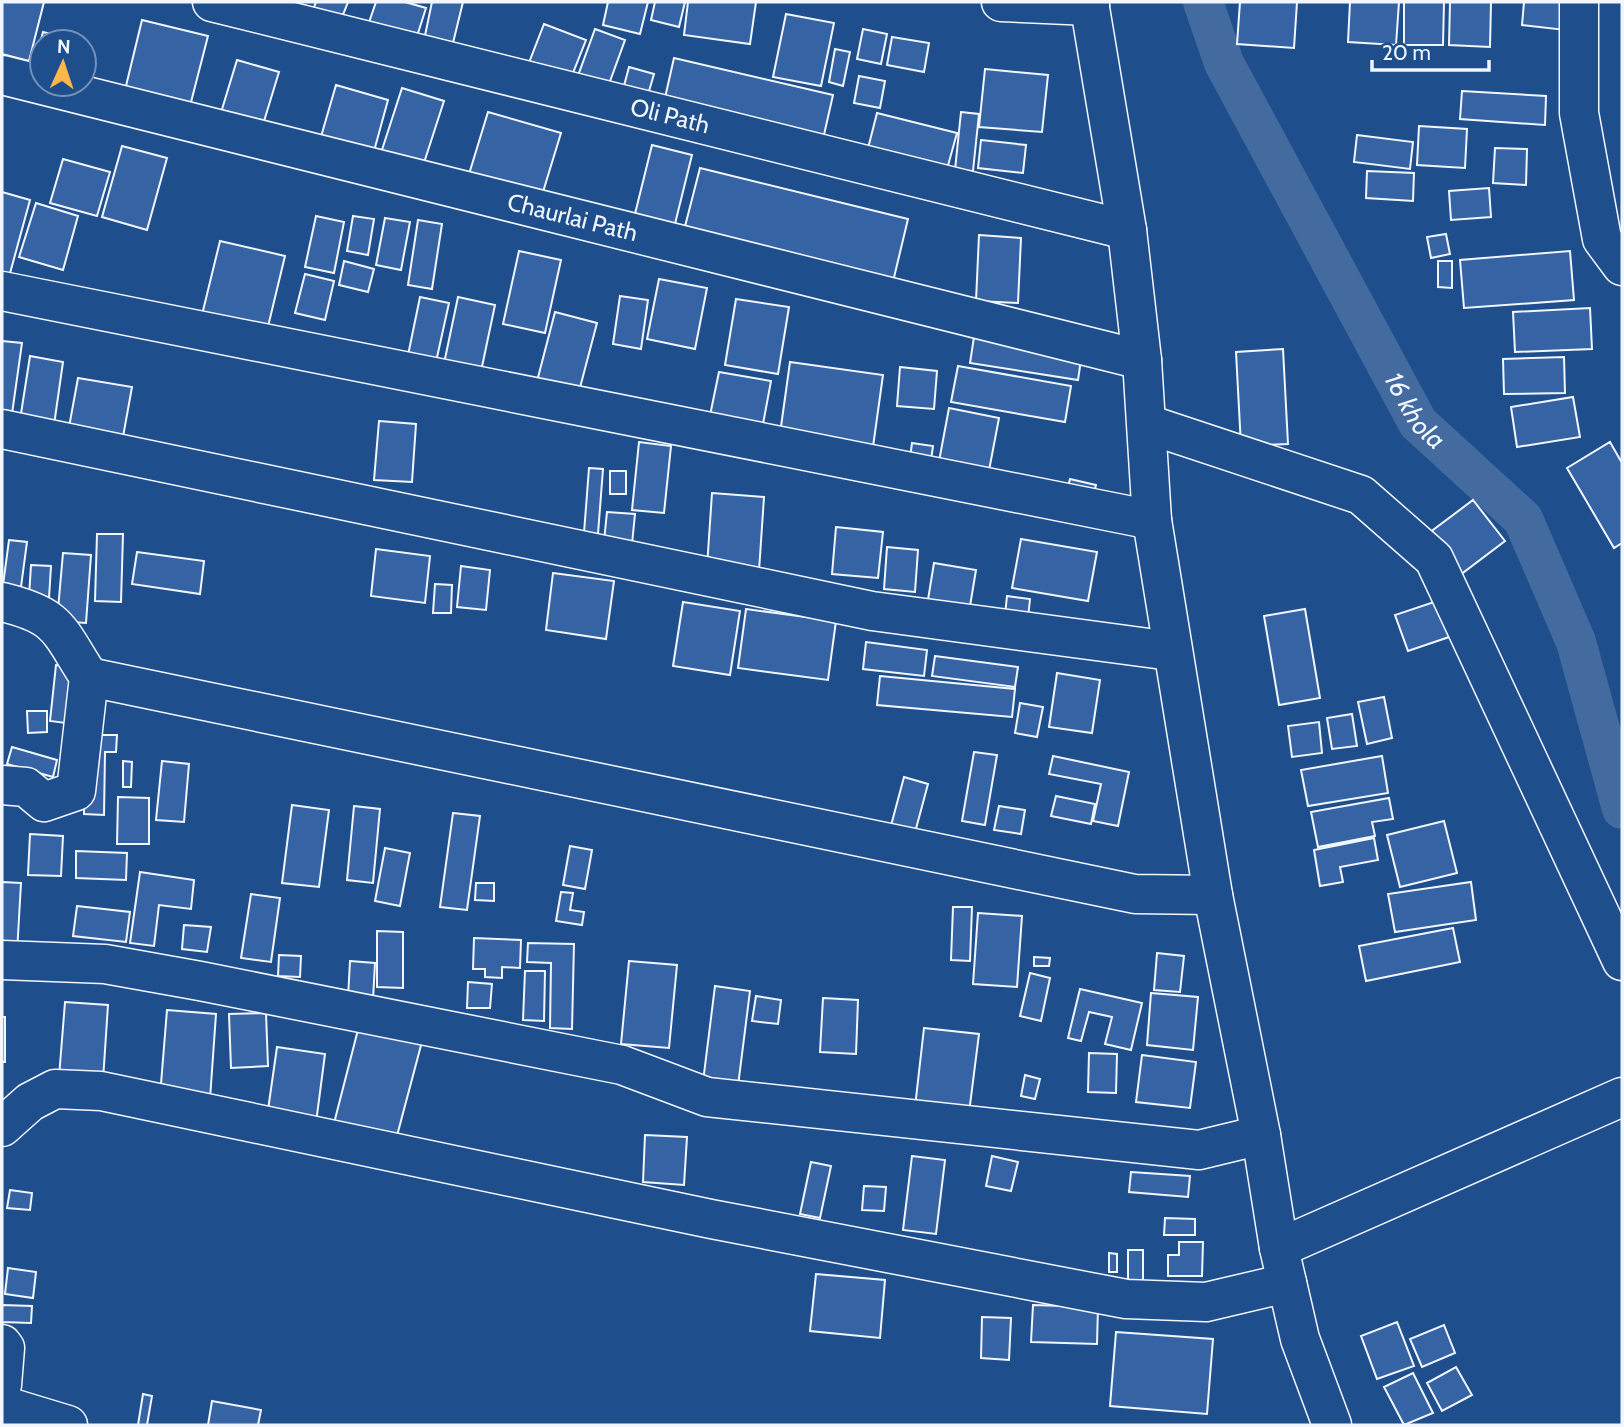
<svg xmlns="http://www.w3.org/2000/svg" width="1624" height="1427" font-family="Cabin,sans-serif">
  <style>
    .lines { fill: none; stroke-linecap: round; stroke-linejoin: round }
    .canal { stroke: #446ba0; stroke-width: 40 }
    .building { fill: #3563a3; stroke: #f2f6ff; stroke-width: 2 }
    .minor-casing { stroke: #f2f6ff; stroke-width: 41 }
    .minor { stroke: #1f4e8c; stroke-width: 38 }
    .labels { text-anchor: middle; stroke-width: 5; stroke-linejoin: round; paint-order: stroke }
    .street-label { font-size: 24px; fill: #f2f6ff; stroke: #1f4e8c }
    .water-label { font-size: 26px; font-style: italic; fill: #f2f6ff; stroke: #1f4e8c }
  </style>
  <rect width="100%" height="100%" fill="#1f4e8c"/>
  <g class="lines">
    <path class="canal" id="s1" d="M1203,2L1224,63L1418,423L1523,519L1576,642L1622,809"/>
  </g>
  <path class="building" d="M2,2H44L29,61L2,54Z
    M316,2H348L337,30L309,20Z
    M376,2H405L426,8L413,49L365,34Z
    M432,2H463L451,51L423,45Z
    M608,2H648L640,34L603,25Z
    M655,2H685L679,27L651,20Z
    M688,2H756L750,44L684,35Z
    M1240,2H1297L1294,48L1237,44Z
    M1350,2H1399L1396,45L1348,42Z
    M1404,2H1444L1443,45H1404Z
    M1450,2H1491L1490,47L1449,45Z
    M1524,2H1567L1565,30L1522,25Z
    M786,14L834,23L821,86L773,77Z
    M142,20L208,36L190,106L125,90Z
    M544,24L586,40L567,88L525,73Z
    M595,29L625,40L605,95L575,84Z
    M863,29L887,34L881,64L857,59Z
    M43,32L79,41V42H42V65L35,63Z
    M892,37L929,43L924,72L887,65Z
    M835,49L850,52L843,86L829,82Z
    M674,58L833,95L821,148L662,111Z
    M237,60L279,72L261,131L219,119Z
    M629,67L654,74L645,105L621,97Z
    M985,69L1048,75L1042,132L979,127Z
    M859,76L885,81L880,108L854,103Z
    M336,85L388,100L371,162L318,147Z
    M402,88L444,101L421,172L379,159Z
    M1462,91L1546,96L1545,125L1460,119Z
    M488,112L561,133L539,205L466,184Z
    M961,112L979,114L973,171L955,170Z
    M877,113L957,133L944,180L865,160Z
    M1419,126L1467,129L1465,168L1417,165Z
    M1357,135L1413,142L1410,169L1354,162Z
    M981,140L1026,145L1023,173L978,168Z
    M652,145L692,155L672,236L632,226Z
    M122,146L167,158L147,230L102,217Z
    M1495,148L1527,149L1526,185L1493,183Z
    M63,159L110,172L97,216L50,203Z
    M700,168L908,219L891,290L682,238Z
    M1367,171L1414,173L1413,201L1366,198Z
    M1489,188L1491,217L1451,220L1449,191Z
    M2,192L30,200L6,288L2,287Z
    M36,203L78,216L63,270L19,257Z
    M316,216L344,222L334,273L305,267Z
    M353,216L374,219L368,255L347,251Z
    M385,218L410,222L401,270L376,265Z
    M418,220L442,224L432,289L408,285Z
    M1446,234L1450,254L1431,258L1427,237Z
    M979,235L1021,238L1018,303L976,301Z
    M220,241L285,256L265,339L200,323Z
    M519,251L561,260L545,333L503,324Z
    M1570,251L1574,300L1464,308L1460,260Z
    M344,261L374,269L368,292L339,285Z
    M1438,261H1452V288L1438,287Z
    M305,274L334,281L325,320L295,313Z
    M659,279L707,288L695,349L647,339Z
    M620,296L648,300L641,349L613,344Z
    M420,297L449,303L434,371L406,365Z
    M458,297L495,305L479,381L442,373Z
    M736,299L789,307L778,374L725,365Z
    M1590,308L1592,349L1515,352L1513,312Z
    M555,312L597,323L577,399L535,389Z
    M974,337L1082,353L1078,380L970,363Z
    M2,341L22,343L12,414L2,413Z
    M1283,349L1288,444L1241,446L1236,352Z
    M30,356L63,362L54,425L20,420Z
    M1564,357L1565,393L1504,394L1503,359Z
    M790,362L883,375L872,454L779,441Z
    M958,366L1071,386L1065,422L951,402Z
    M900,367L937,371L934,409L897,406Z
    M719,372L771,381L761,435L708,425Z
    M78,378L132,387L121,448L67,438Z
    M1573,397L1580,437L1517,447L1511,407Z
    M949,408L999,418L987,481L937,472Z
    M379,421L416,424L412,482L374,480Z
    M639,442L671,446L664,513L632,510Z
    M1610,442L1622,463V543L1614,548L1567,468Z
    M912,443L933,446L931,460L910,458Z
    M589,468L603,469L598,534L584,533Z
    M610,471H626V494H610Z
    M1070,479L1096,485L1091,505L1065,499Z
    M712,493L764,497L759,571L707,567Z
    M1473,500L1505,541L1460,575L1429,533Z
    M607,512L635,514L632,544L604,541Z
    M836,527L883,532L878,578L832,574Z
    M97,534H123L121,602L95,601Z
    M1021,539L1097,552L1088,601L1012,588Z
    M9,540L27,542L21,587L3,585Z
    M887,547L918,550L915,592L884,589Z
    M376,549L430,556L425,603L371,596Z
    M137,552L204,561L200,594L132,584Z
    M63,553L91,555L86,623L57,621Z
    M934,563L976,570L968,618L926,612Z
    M31,565L51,566L49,598L29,597Z
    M461,566L490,570L486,610L457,607Z
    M553,573L614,581L606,639L546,630Z
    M435,584L452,585L451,613H433Z
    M1007,596L1030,599L1028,618L1005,615Z
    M1440,600L1452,636L1408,651L1395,615Z
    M683,602L740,611L730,675L673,666Z
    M746,609L836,621L828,680L738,668Z
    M1305,609L1320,698L1279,705L1264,616Z
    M866,642L927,650L924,676L863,669Z
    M935,656L1018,667L1015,687L932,676Z
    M56,665L79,668L73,724L50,721Z
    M1057,673L1100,680L1092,733L1049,727Z
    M880,676L1015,689L1012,717L877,705Z
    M1384,697L1392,738L1367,744L1358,702Z
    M1020,703L1043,707L1037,737L1015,733Z
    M27,711H47V732L28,733Z
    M1352,714L1357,746L1332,749L1327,718Z
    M1319,722L1322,753L1292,757L1288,726Z
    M85,735H117L116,752H105L104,815L84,814Z
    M12,747L57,760L53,777L7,764Z
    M974,752L997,755L985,825L962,821Z
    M1053,756L1129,772L1118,826L1093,821L1101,784L1049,774Z
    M1382,756L1388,793L1308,806L1301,770Z
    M123,761L132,762L131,787H123Z
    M162,761L189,764L184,822L156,820Z
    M904,777L928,784L913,840L889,833Z
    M1056,796L1095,804L1091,824L1051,816Z
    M118,797L149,798V844H117Z
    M1389,798L1393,819L1372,822L1375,836L1318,847L1311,812Z
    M292,805L329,810L319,887L282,883Z
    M354,806L380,809L373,883L347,880Z
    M999,806L1025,810L1021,834L994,830Z
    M453,813L480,816L467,910L440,907Z
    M1444,821L1457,873L1400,887L1387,835Z
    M30,834L63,836L61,876L28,875Z
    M1374,838L1378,860L1340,867L1343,882L1320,886L1314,850Z
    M570,846L592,850L585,889L563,885Z
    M385,848L410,853L400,906L375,901Z
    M76,851L127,853L126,880L76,878Z
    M140,872L194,880L191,909L159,905L154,946L130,943Z
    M2,882L21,883L17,953L2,952Z
    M1471,882L1476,920L1395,932L1388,894Z
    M476,883H494V901L475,900Z
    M561,892L573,893L570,910L584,912L582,925L556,921Z
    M251,894L280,898L271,962L241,958Z
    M77,906L130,912L126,942L73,936Z
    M953,907H972L970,961L951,960Z
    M978,913L1022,916L1017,987L973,984Z
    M184,925L211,927L207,952L182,949Z
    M1453,928L1460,962L1366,981L1359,946Z
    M377,931L403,932V988L377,987Z
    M474,938L521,940L520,968L502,967V978L485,977V969H473Z
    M528,943L574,944L572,1029L550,1028L551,963L527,962Z
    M1157,953L1184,956L1180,992L1154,990Z
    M279,955L301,956L300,977L278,976Z
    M1034,957L1050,958L1049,966H1034Z
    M350,961L375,963L373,1000L348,998Z
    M629,961L677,965L669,1048L621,1044Z
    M525,971H545L544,1021L523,1020Z
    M1030,973L1050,978L1041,1021L1020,1016Z
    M468,982L492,984L490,1008H467Z
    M715,986L750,991L738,1086L703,1082Z
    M1080,989L1142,1003L1131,1050L1105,1044L1112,1017L1089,1012L1081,1041L1068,1038Z
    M1151,993L1198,997L1193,1050L1147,1045Z
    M756,996L781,1000L778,1024L752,1021Z
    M823,998L858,1000L856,1054L820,1052Z
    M65,1002L108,1005L103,1080L59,1077Z
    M167,1010L216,1014L210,1099L160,1096Z
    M266,1013L268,1066L231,1068L229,1014Z
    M2,1017H5V1062H2Z
    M361,1018L424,1034L394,1147L332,1131Z
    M924,1028L979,1034L969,1113L915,1107Z
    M277,1047L325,1054L316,1123L267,1117Z
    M1089,1053L1117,1054L1116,1093L1088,1092Z
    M1142,1055L1196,1062L1190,1108L1136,1102Z
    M1025,1075L1040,1079L1035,1099L1021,1096Z
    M645,1135L687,1137L684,1185L643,1182Z
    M912,1156L945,1160L936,1234L903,1230Z
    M992,1156L1018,1162L1011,1191L986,1186Z
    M811,1162L831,1166L820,1218L800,1214Z
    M1131,1172L1190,1176L1188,1197L1129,1192Z
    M864,1186L886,1187L884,1211L862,1210Z
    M10,1190L32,1193L30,1210L7,1208Z
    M1165,1218L1195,1219V1235H1164Z
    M1179,1242H1203L1202,1276H1168V1255H1179Z
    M1128,1250H1143V1282L1128,1281Z
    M1109,1253L1117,1254V1272H1109Z
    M8,1268L36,1272L33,1298L5,1294Z
    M816,1274L885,1280L880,1338L810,1331Z
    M2,1305L32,1306L31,1323L2,1322Z
    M1033,1305L1098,1307L1097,1344L1031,1342Z
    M982,1317L1011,1318L1009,1360L981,1358Z
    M1397,1322L1414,1366L1377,1379L1361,1336Z
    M1444,1325L1455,1353L1422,1367L1410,1339Z
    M1116,1332L1213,1339L1207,1414L1110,1406Z
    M1456,1367L1472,1395L1442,1411L1427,1383Z
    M1413,1373L1433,1413L1404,1425L1384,1387Z
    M143,1394L152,1396L147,1425H138Z
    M212,1401L261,1410L258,1425H208Z"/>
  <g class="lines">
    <g class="minor-casing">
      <g id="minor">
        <path id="s2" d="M212,2L1127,230"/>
        <path d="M1001,2L1090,6"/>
        <path d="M1089,2L1127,230L1142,360L1152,520L1213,895L1261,1135L1279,1248L1300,1339L1332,1425"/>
        <path d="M1579,2V113L1602,239L1622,266"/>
        <path id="s3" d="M2,75L1142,360"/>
        <path d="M2,291L1152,520"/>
        <path d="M1147,424L1361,495L1434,559L1622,961"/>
        <path d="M2,429L872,611L1171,651"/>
        <path d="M2,602C60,616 58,629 89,677L76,791L44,802L26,787L2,785"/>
        <path d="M89,677L1135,894L1213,895"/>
        <path d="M2,960L105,964L200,981L622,1065L707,1097L1199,1150L1261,1135"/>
        <path d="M2,1127L30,1102L55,1089L101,1091L711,1219L1126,1299L1206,1302L1287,1283"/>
        <path d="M1279,1248L1622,1097"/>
        <path d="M2,1344L5,1348L2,1385"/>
        <path d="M2,1405L68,1425"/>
      </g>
    </g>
    <use href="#minor" class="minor"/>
  </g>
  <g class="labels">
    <g class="street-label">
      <text dy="8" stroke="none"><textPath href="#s2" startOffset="472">Oli Path</textPath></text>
      <text dy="8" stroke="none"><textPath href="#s3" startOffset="588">Chaurlai Path</textPath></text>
    </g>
    <g class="water-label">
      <text dy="9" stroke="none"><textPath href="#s1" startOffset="462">16 khola</textPath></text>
    </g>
  </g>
  <rect width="1624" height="1427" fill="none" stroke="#f2f6ff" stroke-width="7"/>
  <g transform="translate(63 63) rotate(3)"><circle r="33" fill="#1f4e8c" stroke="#7391ba" stroke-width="2"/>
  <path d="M0-5L12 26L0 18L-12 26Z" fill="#ffb74d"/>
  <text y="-10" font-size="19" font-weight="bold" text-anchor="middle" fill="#f2f6ff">N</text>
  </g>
  <path d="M1372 60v10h117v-10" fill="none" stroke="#f2f6ff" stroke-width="3.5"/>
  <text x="1382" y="60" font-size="21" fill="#f2f6ff" stroke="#1f4e8c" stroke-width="5" paint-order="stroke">20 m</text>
</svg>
